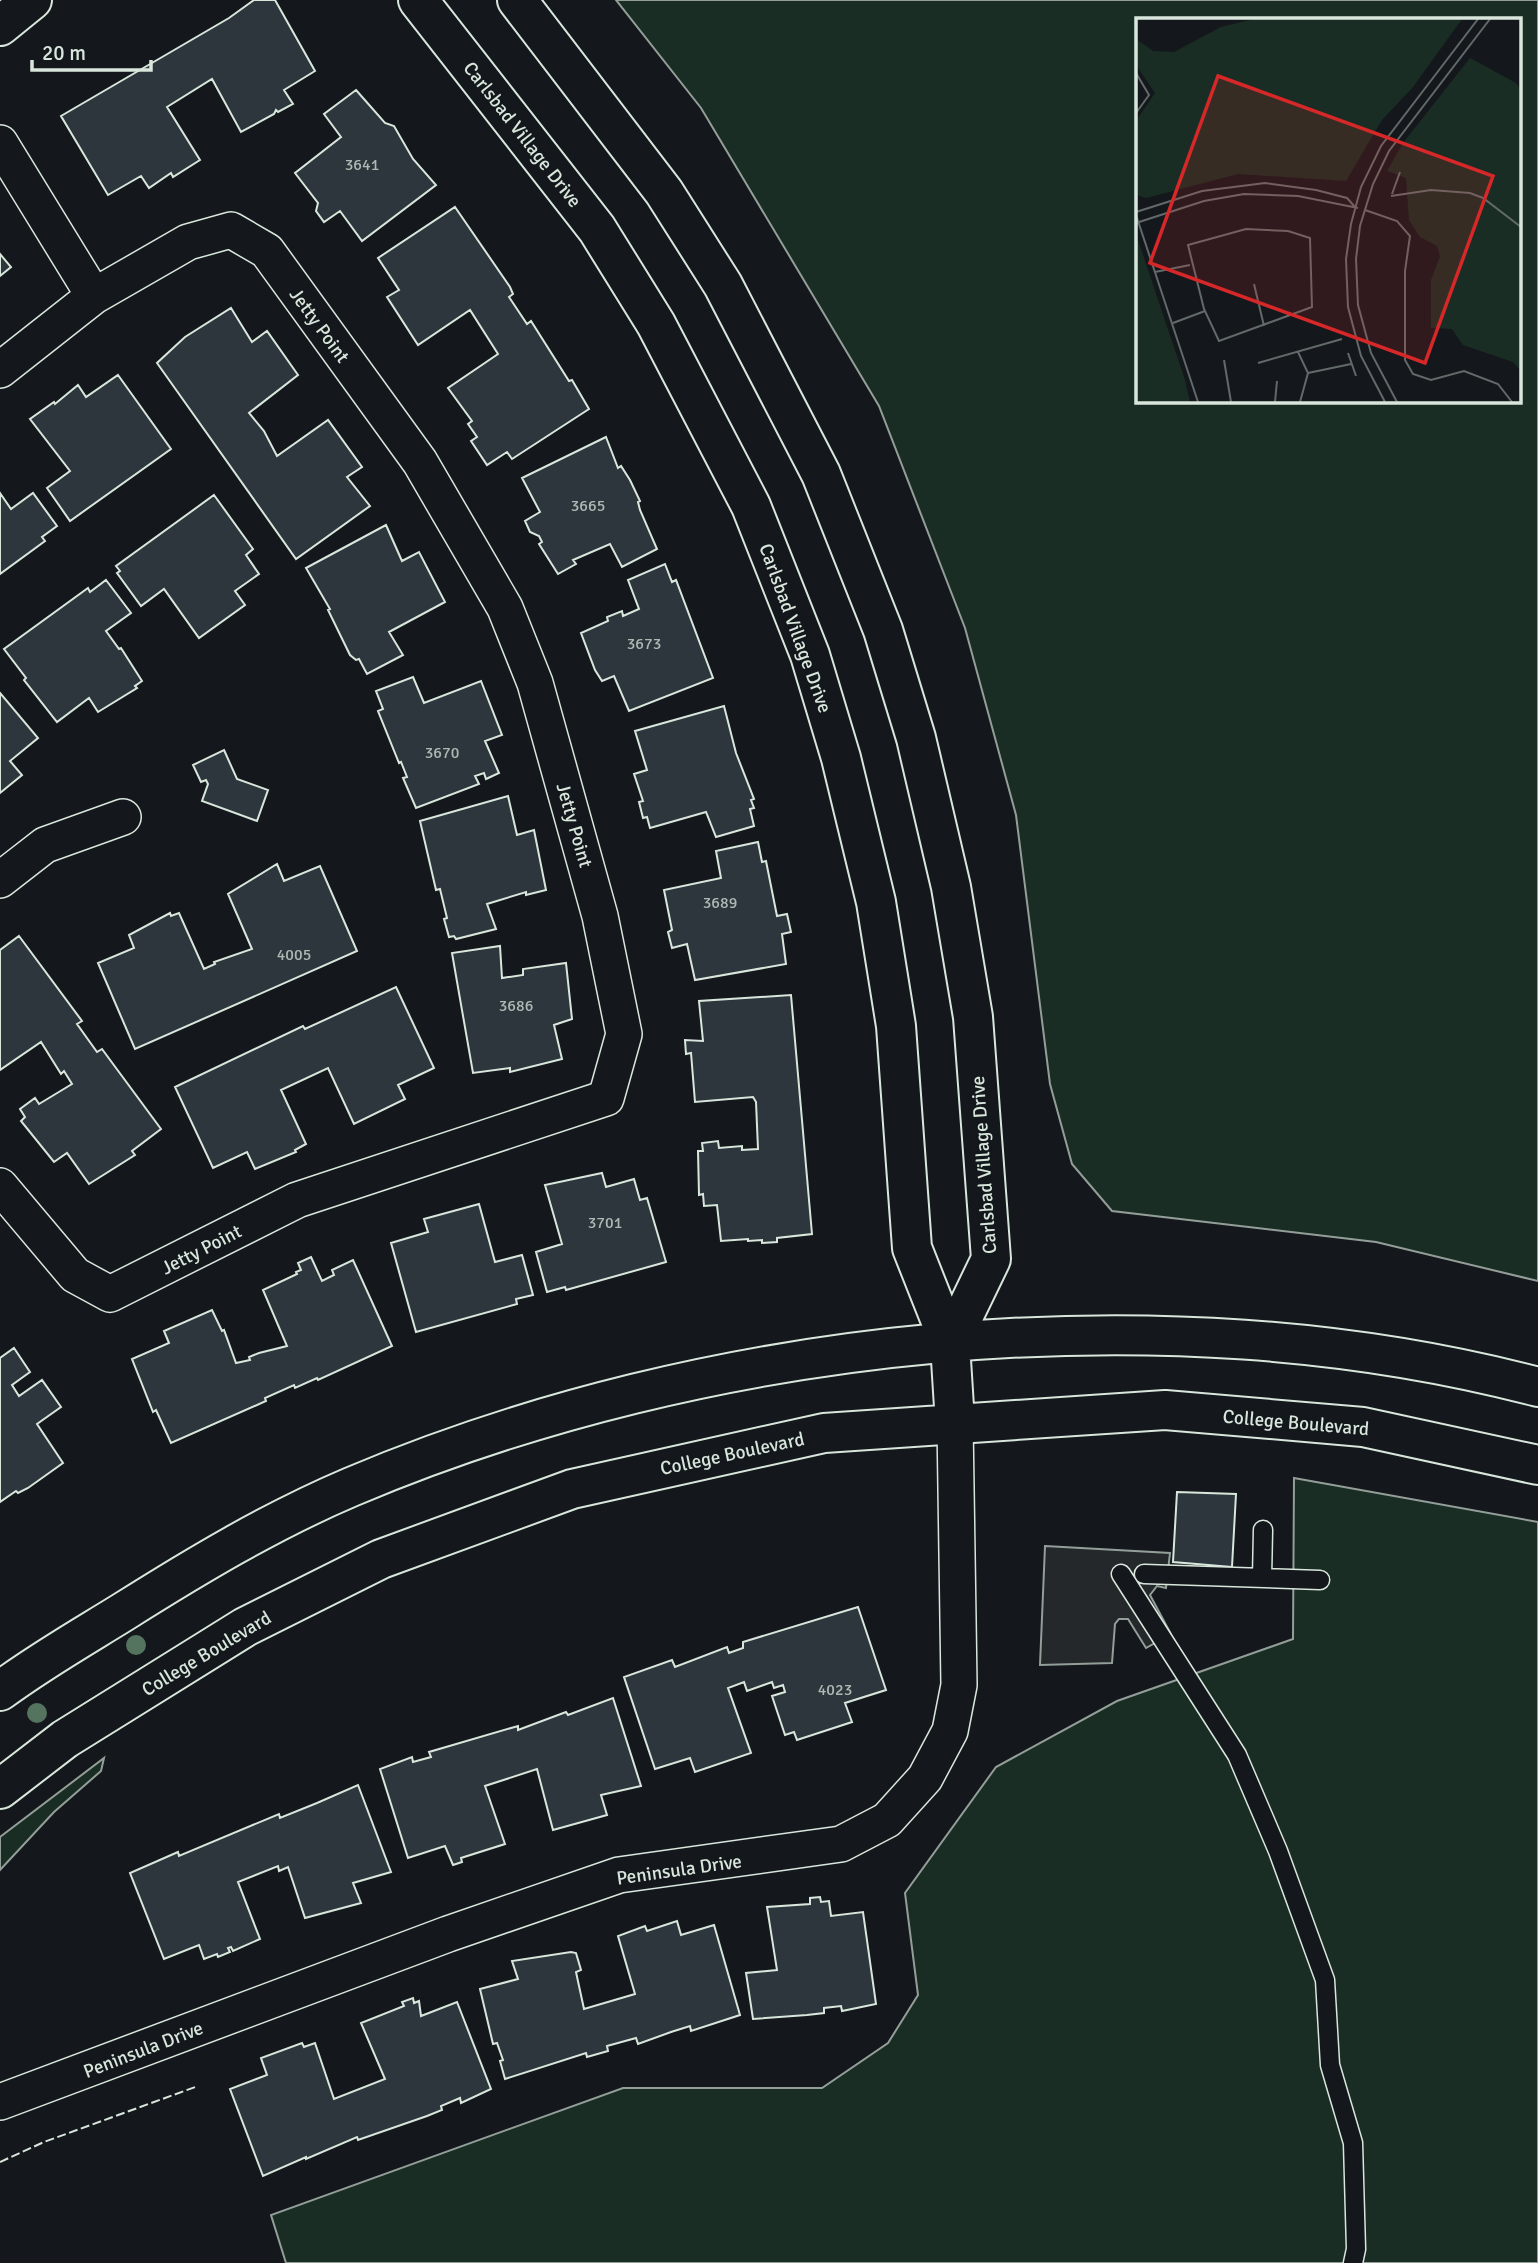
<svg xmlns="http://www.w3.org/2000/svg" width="1538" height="2263" font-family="Signika,sans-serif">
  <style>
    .green { fill: #1a2d24; stroke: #939e99; stroke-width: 2; fill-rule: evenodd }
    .parking { fill: #24282b; stroke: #939e99; stroke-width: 2 }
    .building { fill: #2c363c; stroke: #d8e6dc; stroke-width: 2 }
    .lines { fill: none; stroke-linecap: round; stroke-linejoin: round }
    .lane-casing { stroke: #d8e6dc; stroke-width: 21 }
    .street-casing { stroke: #d8e6dc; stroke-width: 38 }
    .secondary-casing { stroke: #d8e6dc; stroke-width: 42 }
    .primary-casing { stroke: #d8e6dc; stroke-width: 42 }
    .lane { stroke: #14181c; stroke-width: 18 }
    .street { stroke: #14181c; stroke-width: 35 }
    .secondary { stroke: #14181c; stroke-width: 38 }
    .primary { stroke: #14181c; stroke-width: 38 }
    .fence { stroke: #d8e6dc; stroke-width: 2; stroke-dasharray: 9 3.5; stroke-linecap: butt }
    .tree { fill: #55745f }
    .labels { text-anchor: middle; stroke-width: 5; stroke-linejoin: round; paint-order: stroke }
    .number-label { font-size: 16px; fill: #adbab4 }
    .street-label { font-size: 19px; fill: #d8e6dc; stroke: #14181c }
    .inset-road { fill: none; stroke: #626a69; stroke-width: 2 }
    .view { fill: #d62828; fill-opacity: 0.15; stroke: #d62828; stroke-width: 3.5 }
    .inset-edge { fill: none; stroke: #d8e6dc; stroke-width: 3.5 }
  </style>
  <rect width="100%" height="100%" fill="#14181c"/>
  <path class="green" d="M616,0H1538V1281L1376,1242L1112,1211L1072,1164L1050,1084L1016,815L965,628L879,406L701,108ZM1519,19V401H1137V19Z
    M1294,1478L1538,1522V2263H286L271,2215L623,2088H822L888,2043L918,1995L905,1893L996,1767L1117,1701L1293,1639Z
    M104,1758L101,1771L54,1812L0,1870V1837Z"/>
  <path class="parking" d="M1045,1546L1170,1553L1166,1588L1157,1586L1150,1595L1171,1634L1146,1648L1128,1619H1119L1115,1624L1112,1663L1040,1665Z"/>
  <path class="building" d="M254,0H275L315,71L284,90L293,104L278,112L276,110L274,114L241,132L212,79L167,107L200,160L173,177L171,173L149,188L141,176L108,195L61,116L229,18Z
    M356,90L385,123L394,126L413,159L436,185L362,241L340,211L324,222L316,211L318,203L295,173L341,137L324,114Z
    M455,207L510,287L513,294L509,297L527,324L531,321L569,381L572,380L589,409L512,459L507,452L487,465L471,441L477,437L468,424L472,421L448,388L498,354L470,310L418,345L387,297L399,290L378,258Z
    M0,254L11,267L0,276Z
    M231,308L252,342L267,331L298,375L249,413L264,431L277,456L328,420L362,467L347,477L370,506L296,559L157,363L185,337Z
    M118,375L171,449L70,521L47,488L70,471L30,419L54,402L55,404L78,385L86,397Z
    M606,437L618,468L621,466L630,480L640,501L638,502L640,510L657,549L622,567L610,544L573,560L576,564L558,574L539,544L542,542L539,536L530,532L525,521L540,512L522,478Z
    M0,493L11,509L33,493L57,526L42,537L45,541L0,574Z
    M214,495L253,549L246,555L259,574L235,591L245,605L199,638L164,589L141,606L117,573L120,571L116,566Z
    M386,525L402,561L419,552L445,602L389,632L403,655L367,674L359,659L356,660L350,655L328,610L330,609L306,568Z
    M665,564L672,582L676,580L713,678L629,711L614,676L602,681L595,670L581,633L608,621L607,617L622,611L623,616L639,609L628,580Z
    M106,580L131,613L106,631L119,649L121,648L142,681L135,686L137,688L98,712L89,698L57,722L24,680L26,678L4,649L88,588L90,592Z
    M413,677L424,703L481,681L502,735L485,741L499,773L486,779L484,773L475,776L479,784L416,808L403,778L407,777L401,762L399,763L378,711L383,709L376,691Z
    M0,693L38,738L10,761L22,775L0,793Z
    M724,706L736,753L754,799L751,800L754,808L750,809L754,826L716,837L706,812L650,828L647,817L643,818L639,802L643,801L634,774L647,770L635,731Z
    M224,750L237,779L268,790L257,821L202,801L208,784L206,780L201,782L193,765Z
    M508,796L517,835L534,830L546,890L526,895V892L487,904L496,929L456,939L454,936L449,937L444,919L447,918L440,889L436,890L420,821Z
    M758,842L762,862L766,861L777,916L787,914L791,932L782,934L786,964L695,980L687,944L672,948L668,932L672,930L664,890L721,878L716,851Z
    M277,864L284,881L320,866L357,951L135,1049L98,963L134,948L129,935L170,913L171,916L179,913L204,969L215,964L214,962L252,949L228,894Z
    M19,936L82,1021L77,1024L97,1052L102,1049L161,1129L132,1151L135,1155L89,1184L67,1153L54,1162L21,1121L25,1117L20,1109L35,1098L39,1104L72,1084L64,1071L61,1074L41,1042L0,1070V950Z
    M500,946L502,978L523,975V969L566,963L572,1019L554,1025L562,1059L510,1072V1068L473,1073L452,953Z
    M396,987L434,1068L398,1085L405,1099L354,1124L328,1068L281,1090L306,1144L295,1150L296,1152L255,1169L247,1152L213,1168L175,1087L303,1026L305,1029Z
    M791,995L812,1234L777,1238V1242L762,1243V1240L748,1241V1239L721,1241L717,1205L704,1206L703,1194L699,1195L698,1151H703L702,1143L718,1141L719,1148L742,1146V1150L758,1149L756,1102L753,1097L695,1102L691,1053L686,1054L685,1040L703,1041L699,1001Z
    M602,1173L606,1187L634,1179L640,1200L647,1198L666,1262L566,1290L565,1287L547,1292L536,1252L562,1244L545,1185Z
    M479,1204L495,1262L522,1255L533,1295L516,1299L517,1304L416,1332L391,1243L428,1232L424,1219Z
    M311,1257L322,1281L334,1275L332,1270L353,1260L392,1346L318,1380L317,1378L295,1388L294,1385L265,1398L266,1401L171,1443L156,1410L153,1412L132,1359L169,1343L164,1331L212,1310L222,1331L224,1330L236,1363L250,1360L249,1357L259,1353L287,1346L263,1290L297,1274L296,1272L301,1270L298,1263Z
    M14,1348L30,1372L12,1385L19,1396L42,1380L61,1407L37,1424L63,1463L28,1488L18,1493L16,1491L0,1502V1358Z
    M1177,1492L1236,1494L1232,1567L1173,1562Z
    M858,1607L886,1690L845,1703L852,1722L797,1740L794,1732L785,1735L772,1696L785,1692L783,1685L774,1688L772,1682L747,1691L744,1682L728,1688L751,1753L695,1772L690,1758L655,1769L624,1677L672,1660L675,1667L727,1647L729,1653L743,1648V1642Z
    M613,1698L641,1786L601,1795L607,1815L553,1830L537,1769L485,1786L505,1844L461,1858L462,1862L453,1865L445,1846L408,1858L380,1769L412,1757L413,1762L431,1757L429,1752L446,1747L518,1726V1730L566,1712L568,1715Z
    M358,1785L391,1872L353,1883L361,1903L305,1918L288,1867L279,1871L278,1866L238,1882L260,1939L233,1951L231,1947L228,1948L230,1952L218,1957L217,1954L204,1959L199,1945L164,1959L130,1873L178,1852L179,1856L279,1814L280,1818L317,1803Z
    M820,1897L821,1902L829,1901L831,1916L863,1912L876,2004L842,2011L841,2006L824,2008V2013L807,2015L753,2019L746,1973L777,1970L767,1907L810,1904V1898Z
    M677,1921L681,1935L714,1925L740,2015L691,2031L690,2026L671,2032L638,2044L636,2038L607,2046L608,2051L587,2057L586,2053L505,2079L500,2061L503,2060L497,2043L493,2044L480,1989L518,1979L512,1961L571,1952L576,1953L581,1970L576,1972L584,2009L635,1994L618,1936L645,1926L647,1931Z
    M413,1998L414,2003L419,2001L421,2016L457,2002L491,2089L461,2103L460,2098L441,2106L442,2110L427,2116L358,2140L357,2137L306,2159V2157L263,2176L230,2089L267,2075L261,2058L302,2043L304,2047L315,2043L334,2099L385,2079L361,2023L404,2006L402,2002Z"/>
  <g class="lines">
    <g class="lane-casing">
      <path id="lane" d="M1121,1574L1237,1755L1278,1851L1325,1980L1330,2065L1353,2143L1356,2249L1353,2263
        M1144,1574L1320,1580
        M1262,1578L1263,1530"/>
    </g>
    <g class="street-casing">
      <path id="street" d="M0,143L94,296
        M0,370L94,296L188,242L231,230L267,251L420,462L505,608L535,683L600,916L624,1034L606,1098L297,1200L110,1294L75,1275L0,1186
        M0,880L45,845L123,817
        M0,2102L448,1934L619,1875L841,1844L887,1820L925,1778L950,1731L959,1685L955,1423"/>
    </g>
    <g class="secondary-casing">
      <path id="secondary" d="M0,26L32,0"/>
    </g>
    <g class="primary-casing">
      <path id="primary" d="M418,0L597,229L656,324L751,506L810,655L841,758L876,902L896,1026L912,1248L950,1344L955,1423
        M517,0L664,192L723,285L821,474L883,630L916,738L951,887L973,1017L991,1259L950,1344
        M0,1691C39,1662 81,1638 123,1612C196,1566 271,1521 351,1487C707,1336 1163,1288 1538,1387
        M0,1789L65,1739L245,1627L381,1559L572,1489L824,1433L1165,1410L1363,1427L1538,1465"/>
    </g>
    <use href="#lane" class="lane"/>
    <use href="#street" class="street"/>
    <use href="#secondary" class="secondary"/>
    <use href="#primary" class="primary"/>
    <path class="fence" d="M0,2162L44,2142L198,2086"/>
  </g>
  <g class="tree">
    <circle cx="136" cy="1645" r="10"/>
    <circle cx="37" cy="1713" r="10"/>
  </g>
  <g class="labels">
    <g class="number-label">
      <text x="362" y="170">3641</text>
      <text x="588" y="511">3665</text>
      <text x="644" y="649">3673</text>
      <text x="442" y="758">3670</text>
      <text x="720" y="908">3689</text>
      <text x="294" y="960">4005</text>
      <text x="516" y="1011">3686</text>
      <text x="605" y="1228">3701</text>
      <text x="835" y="1695">4023</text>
    </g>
    <g class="street-label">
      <text transform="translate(523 134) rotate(52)" y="7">Carlsbad Village Drive</text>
      <text transform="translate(320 325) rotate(54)" y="7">Jetty Point</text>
      <text transform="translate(796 628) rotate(70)" y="7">Carlsbad Village Drive</text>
      <text transform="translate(575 825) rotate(74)" y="7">Jetty Point</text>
      <text transform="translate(983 1165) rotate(-94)" y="7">Carlsbad Village Drive</text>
      <text transform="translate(201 1249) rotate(-27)" y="7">Jetty Point</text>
      <text transform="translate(1296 1422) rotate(5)" y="7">College Boulevard</text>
      <text transform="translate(732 1453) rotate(-12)" y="7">College Boulevard</text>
      <text transform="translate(206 1653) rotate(-31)" y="7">College Boulevard</text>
      <text transform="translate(679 1869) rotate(-8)" y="7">Peninsula Drive</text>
      <text transform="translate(143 2049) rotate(-21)" y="7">Peninsula Drive</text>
    </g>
  </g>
  <g transform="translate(1136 18)">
    <rect width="385" height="385" fill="#14181c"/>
    <path d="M118,1H326L277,69L246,102L210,163L102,156L10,180L1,177L0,103L19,75L0,47V21L17,33L38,34L85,9ZM334,40L380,65L385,72V353L377,344L327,327L316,311L295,310V262L304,238L301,228L284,219L273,202L270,160L251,153L267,125ZM0,216L49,362L54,384H0Z" fill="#1a2d24"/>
    <path class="inset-road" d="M0,55L13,77L0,95M256,176L264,154M255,178L295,172L334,175L347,180L385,209M229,192L261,203L274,218L269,253V342L277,356L295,362L328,353L362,366L376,384M0,194L66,173L129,165L180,172L211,180L219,189M0,197L62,384M0,205L68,183L108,176L162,178L222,190M110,211L152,213L174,220L176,289L83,323L68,291L52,227ZM19,254L54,247M118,266L128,308M37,305L69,293M162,334L172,355L164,384M212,335L220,358M88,342L95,384M122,345L206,321M172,355L215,346M139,384L141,363M249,384L225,338L212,289L210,241L215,206L225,169L245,128L342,1M261,384L235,335L222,287L220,241L224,208L237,166L253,133L354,1"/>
    <path class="view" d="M82,58L357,158L289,345L14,245Z"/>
    <rect width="385" height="385" class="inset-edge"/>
  </g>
  <path d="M32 60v10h119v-10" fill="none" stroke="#d8e6dc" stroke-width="3.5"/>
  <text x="42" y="60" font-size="21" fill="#d8e6dc" stroke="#14181c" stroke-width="5" paint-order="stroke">20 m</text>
</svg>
